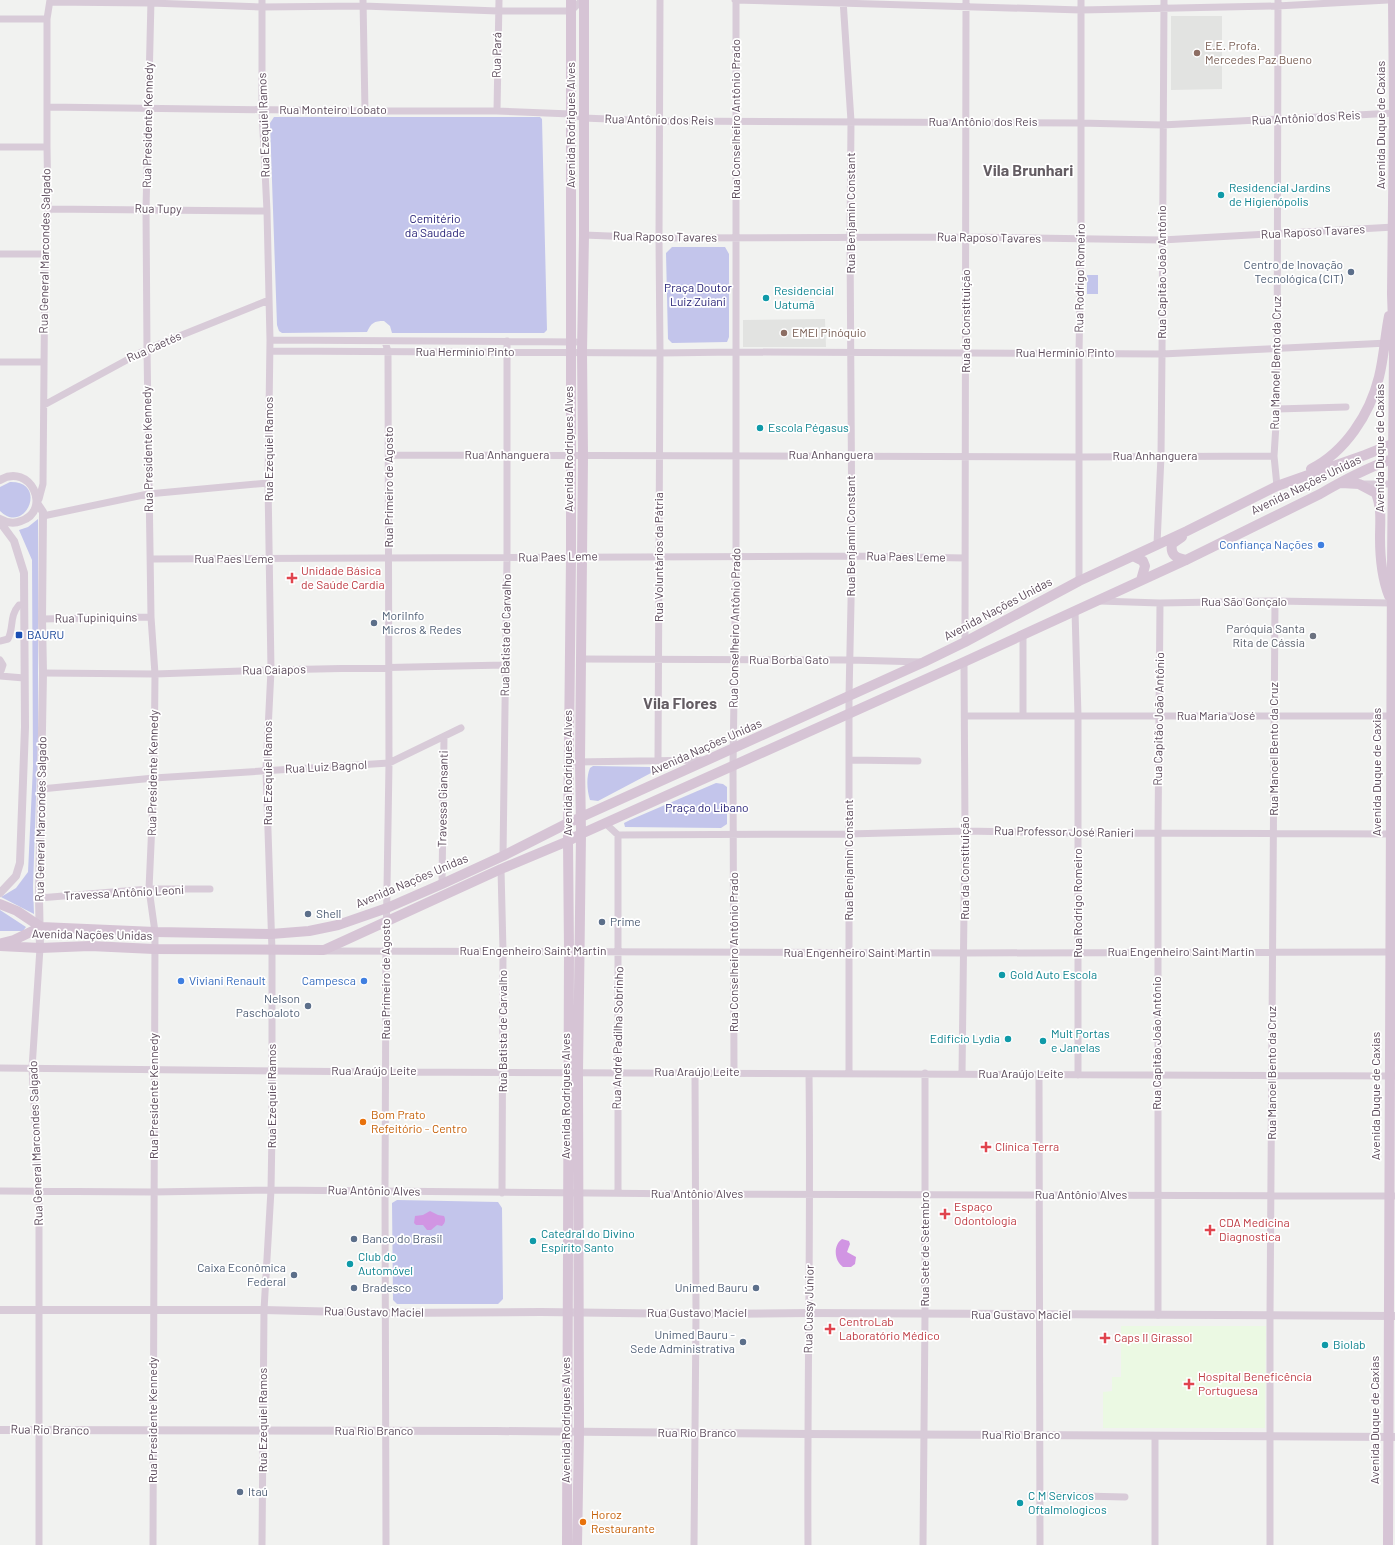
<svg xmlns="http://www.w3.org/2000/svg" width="1395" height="1545" font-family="Barlow,sans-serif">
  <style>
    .education { fill: #e2e3e1 }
    .medical { fill: #ebf9e3 }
    .green { fill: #c3c5eb }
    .water { fill: #d195e3 }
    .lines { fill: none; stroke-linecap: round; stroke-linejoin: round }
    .minor { stroke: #d8cbd8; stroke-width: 7 }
    .tertiary { stroke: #d8cbd8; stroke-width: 8 }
    .secondary { stroke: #d6c4d5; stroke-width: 10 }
    .secondary-bridge { stroke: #d6c4d5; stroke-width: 10 }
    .education-dot { fill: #8d6e63; stroke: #fff; stroke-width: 1.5 }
    .culture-dot { fill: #0f9aa8; stroke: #fff; stroke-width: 1.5 }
    .service-dot { fill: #5c6f8a; stroke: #fff; stroke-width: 1.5 }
    .shop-dot { fill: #3f7fe0; stroke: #fff; stroke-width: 1.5 }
    .health-dot { fill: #e0444e; stroke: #fff; stroke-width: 1.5 }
    .transit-dot { fill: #1a4fb4; stroke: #fff; stroke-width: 1.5 }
    .worship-dot { fill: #6b7280; stroke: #fff; stroke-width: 1.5 }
    .food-dot { fill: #e8710a; stroke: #fff; stroke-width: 1.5 }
    .labels { text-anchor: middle; stroke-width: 3.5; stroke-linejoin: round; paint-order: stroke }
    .education-label { font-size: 12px; fill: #785e54; stroke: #fff; text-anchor: start }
    .street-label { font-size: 12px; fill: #5b4a5a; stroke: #fff }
    .culture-label { font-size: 12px; fill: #0d838f; stroke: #fff; text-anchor: start }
    .park-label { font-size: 12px; fill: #262176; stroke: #fff }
    .service-label { font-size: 12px; fill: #4e5e75; stroke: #fff; text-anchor: start }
    .shop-label { font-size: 12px; fill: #366cbe; stroke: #fff; text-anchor: end }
    .health-label { font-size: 12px; fill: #be3a42; stroke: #fff; text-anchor: start }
    .worship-label { font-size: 12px; fill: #5b616d; stroke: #fff; text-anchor: end }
    .transit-label { font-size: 12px; fill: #164399; stroke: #fff; text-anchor: start }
    .food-label { font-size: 12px; fill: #c56008; stroke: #fff; text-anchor: start }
    .district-label { font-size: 16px; font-weight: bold; fill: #645d63; stroke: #fff }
  </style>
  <rect width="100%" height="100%" fill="#f1f2f0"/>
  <path class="education" d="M1171,16H1222V89L1171,90Z
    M825,319L826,347H743V320Z"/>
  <path class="medical" d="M1121,1326H1266L1265,1428H1103V1392L1112,1391V1377H1121Z"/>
  <path class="green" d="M274,117H540L542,119L547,330L544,333H392L390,326L384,321C374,321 371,323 367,332L282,333L279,331L277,325L270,123Z
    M672,247H725L729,254V337L727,342L672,343L668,339L666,253Z
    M1087,275H1098V294H1087Z
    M10,482C49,481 25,536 0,511V487Z
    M38,519V738L33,887L34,914L1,897L16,888L28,872L33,766L32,560L19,530L28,527Z
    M593,766L650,767L652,769L651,773L598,801L590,800C587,791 586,777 590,768Z
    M716,783L723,784L727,787V824L721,828L625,827L624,823L630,820Z
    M0,910L26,927L23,931H0Z
    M397,1200L498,1202L502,1208L503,1299L498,1304H397L393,1300L392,1203Z"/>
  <path class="water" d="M430,1211L438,1215L444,1216C446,1220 445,1223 442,1226L437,1225L431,1230H427L423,1225H416L414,1223L415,1216L423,1215Z
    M842,1239L849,1241L850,1244L847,1252L856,1257L855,1264L851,1267H843C834,1261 833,1245 842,1239Z"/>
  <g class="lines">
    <path class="minor" d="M151,0L146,209L147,349L151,617L155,674L154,778L149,889L155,932L153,1545
      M262,0V110L267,211L270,340L268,483L271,670L266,770L272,951V1132L271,1190L264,1310L262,1545
      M363,0L365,111
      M735,0L1081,10L1277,6L1388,0
      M843,0L851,121L850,237L852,556L849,696V1073
      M50,2L151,3L261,7L363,6L498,11H571L582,0
      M0,19H47
      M47,107L365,111H497L571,114L583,118L659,121L1080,123L1162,125L1395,113
      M497,111L499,0
      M0,147H47
      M48,209L267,211
      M584,235L659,238L965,237L1162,240L1394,227
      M0,254H45
      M270,340L576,342
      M385,342L388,351L389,763L386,951L385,1191L386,1545
      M270,351L660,353L736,352L1162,354L1388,343
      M0,362H43
      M44,405L147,349L269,300
      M1277,409L1346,407
      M389,455L1080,457L1274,456
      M1361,484H1395
      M1277,486L1274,456L1277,409L1278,0
      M37,502L39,499L43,484L45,254L48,209L47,147V19L50,0
      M43,516L148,494L268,483
      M1157,544L1161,456L1162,354L1164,0
      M151,559L852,556L965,558
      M1079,581V353L1081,239V0
      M1099,601L1160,603L1275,601L1391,603
      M1075,611L1078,716V1075
      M42,619L151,617
      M1023,634V715
      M0,641L8,639C14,628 9,616 19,605H24
      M965,642L966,0
      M582,659L850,660L922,662
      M0,660L3,665L1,671H0
      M43,673L155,674L271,670L505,665
      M0,676L24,678
      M965,716H1395
      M850,760L918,761
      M658,761L660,353L659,238L660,0
      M575,762L705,760
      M41,789L154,778L389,763L461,728
      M605,823L618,835L848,834L965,831L1078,833L1390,834
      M503,856L507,558V341
      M501,869L503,951L502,1193
      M442,884L444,737
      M39,898L149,889H210
      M327,951L964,953L1390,952
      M0,1068L386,1072L1395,1076
      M734,1072L733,766L736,557V0
      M962,1074L965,831L964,662
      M1039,1074L1040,1545
      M0,1191L153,1192L271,1190L695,1194L1395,1196
      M618,1193C617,1074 619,954 618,835
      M1158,1315V833L1160,603
      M1155,1436V1545
      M1040,1495L1125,1497
      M39,1545V1190L32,1068L40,948
      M694,1545L696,1314L695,1073
      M808,1545C807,1388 811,1231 809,1074
      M923,1545L925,1314V1073
      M1270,1545V1316L1275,601"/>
    <path class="tertiary" d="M0,480C30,462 53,510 21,521C14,524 7,523 0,519
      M37,503L43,512L42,619L43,673L39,898L40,948
      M0,522L14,541L24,573L25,727L20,863L16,876L0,893
      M0,1310H264L385,1313L541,1312L696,1314L809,1313L1395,1316
      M0,1430L496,1431L808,1434L1395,1437"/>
    <path class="secondary" d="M1393,0L1394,113L1392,294L1394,352
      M1311,469C1345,452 1370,414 1379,377C1384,357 1385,336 1389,316
      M1341,483L1359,484L1376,493C1382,509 1380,521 1380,538C1380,558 1382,578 1389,596
      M1182,537L1172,544C1170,555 1176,558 1186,560
      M1133,556L1143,561L1145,566L1141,580
      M0,904L17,911L41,927L155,932L271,934L309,931L338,925L387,908L442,884L503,856L568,823L924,662L965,642L1079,581L1187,531L1277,486L1365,455L1395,443
      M2,943L14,940L41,927
      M0,946L40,948L90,946L154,949L324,950L501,869L568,841L581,834L964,662L1186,560L1320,494C1344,480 1369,467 1395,458
      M567,1545L569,951L568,841L571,557V0
      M577,1545L579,1433L578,1072L581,834L580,762L583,456L582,352L584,235V0
      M1388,1545L1392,565"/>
    <path class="secondary-bridge" d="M1392,565L1394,352"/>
  </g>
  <g class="education-dot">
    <circle cx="1197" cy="53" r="4"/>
    <circle cx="784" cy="333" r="4"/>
  </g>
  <g class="culture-dot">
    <circle cx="1221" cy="195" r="4"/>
    <circle cx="766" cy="298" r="4"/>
    <circle cx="760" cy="428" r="4"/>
    <circle cx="1002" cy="975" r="4"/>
    <circle cx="1008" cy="1039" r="4"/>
    <circle cx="1043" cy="1041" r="4"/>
    <circle cx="533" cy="1241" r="4"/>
    <circle cx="350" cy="1264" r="4"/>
    <circle cx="1325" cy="1345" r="4"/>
    <circle cx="1020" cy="1503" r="4"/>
  </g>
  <g class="service-dot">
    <circle cx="1351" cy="272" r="4"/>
    <circle cx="374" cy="623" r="4"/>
    <circle cx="308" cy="914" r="4"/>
    <circle cx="602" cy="922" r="4"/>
    <circle cx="308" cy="1006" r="4"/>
    <circle cx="354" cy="1239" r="4"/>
    <circle cx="294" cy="1275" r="4"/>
    <circle cx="354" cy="1288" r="4"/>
    <circle cx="756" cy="1288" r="4"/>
    <circle cx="743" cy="1342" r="4"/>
    <circle cx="240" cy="1492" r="4"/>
  </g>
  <g class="shop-dot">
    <circle cx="1321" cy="545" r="4"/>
    <circle cx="181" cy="981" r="4"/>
    <circle cx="364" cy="981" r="4"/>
  </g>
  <g class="health-dot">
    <path d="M290 572h4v4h4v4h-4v4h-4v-4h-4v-4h4z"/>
    <path d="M984 1141h4v4h4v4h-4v4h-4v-4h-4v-4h4z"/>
    <path d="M943 1208h4v4h4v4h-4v4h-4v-4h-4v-4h4z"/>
    <path d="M1208 1224h4v4h4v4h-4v4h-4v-4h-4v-4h4z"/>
    <path d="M828 1323h4v4h4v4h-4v4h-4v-4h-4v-4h4z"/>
    <path d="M1103 1332h4v4h4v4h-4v4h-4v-4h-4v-4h4z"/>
    <path d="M1187 1378h4v4h4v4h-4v4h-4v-4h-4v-4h4z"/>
  </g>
  <rect class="transit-dot" x="15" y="631" width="8" height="8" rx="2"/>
  <circle class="worship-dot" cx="1313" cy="636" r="4"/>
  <g class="food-dot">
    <circle cx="363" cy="1122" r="4"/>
    <circle cx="583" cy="1522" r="4"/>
  </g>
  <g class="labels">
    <g class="education-label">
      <text x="1205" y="50">E.E. Profa.<tspan x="1205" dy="14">Mercedes Paz Bueno</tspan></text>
      <text x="792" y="337">EMEI Pinóquio</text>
    </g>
    <g class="street-label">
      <text transform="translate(497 55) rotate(-89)" y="4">Rua Pará</text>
      <text x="333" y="114">Rua Monteiro Lobato</text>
      <text transform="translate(1306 118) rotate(-3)" y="4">Rua Antônio dos Reis</text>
      <text transform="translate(736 119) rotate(-90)" y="4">Rua Conselheiro Antônio Prado</text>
      <text transform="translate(659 120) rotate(1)" y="4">Rua Antônio dos Reis</text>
      <text x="983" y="126">Rua Antônio dos Reis</text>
      <text transform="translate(148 125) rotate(-89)" y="4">Rua Presidente Kennedy</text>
      <text transform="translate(264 125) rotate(-92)" y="4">Rua Ezequiel Ramos</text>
      <text transform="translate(571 125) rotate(-90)" y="4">Avenida Rodrigues Alves</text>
      <text transform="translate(1381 125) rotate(-90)" y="4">Avenida Duque de Caxias</text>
      <text transform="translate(158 209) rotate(1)" y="4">Rua Tupy</text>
      <text transform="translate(851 213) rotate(-90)" y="4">Rua Benjamin Constant</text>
      <text transform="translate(1313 232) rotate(-3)" y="4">Rua Raposo Tavares</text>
      <text transform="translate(665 237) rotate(1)" y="4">Rua Raposo Tavares</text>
      <text transform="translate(989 238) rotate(1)" y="4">Rua Raposo Tavares</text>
      <text transform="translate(45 251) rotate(-89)" y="4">Rua General Marcondes Salgado</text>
      <text transform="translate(1162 272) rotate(-90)" y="4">Rua Capitão João Antônio</text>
      <text transform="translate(1080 278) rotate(-89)" y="4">Rua Rodrigo Romeiro</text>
      <text transform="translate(966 321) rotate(-90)" y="4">Rua da Constituição</text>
      <text transform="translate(154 347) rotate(-24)" y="4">Rua Caetés</text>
      <text x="465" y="356">Rua Hermínio Pinto</text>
      <text x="1065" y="357">Rua Hermínio Pinto</text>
      <text transform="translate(1276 363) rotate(-89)" y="4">Rua Manoel Bento da Cruz</text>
      <text transform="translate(1380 448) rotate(-90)" y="4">Avenida Duque de Caxias</text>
      <text transform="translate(148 449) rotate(-91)" y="4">Rua Presidente Kennedy</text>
      <text transform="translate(269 449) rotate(-90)" y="4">Rua Ezequiel Ramos</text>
      <text transform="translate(569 449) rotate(-90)" y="4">Avenida Rodrigues Alves</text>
      <text x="507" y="459">Rua Anhanguera</text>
      <text x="831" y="459">Rua Anhanguera</text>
      <text x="1155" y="460">Rua Anhanguera</text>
      <text transform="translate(1306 485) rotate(-26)" y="4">Avenida Nações Unidas</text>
      <text transform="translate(389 487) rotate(-90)" y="4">Rua Primeiro de Agosto</text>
      <text transform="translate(851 536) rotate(-90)" y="4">Rua Benjamin Constant</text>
      <text transform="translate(558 557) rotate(-1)" y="4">Rua Paes Leme</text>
      <text transform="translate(659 557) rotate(-90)" y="4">Rua Voluntários da Pátria</text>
      <text transform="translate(906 557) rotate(1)" y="4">Rua Paes Leme</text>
      <text x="234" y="563">Rua Paes Leme</text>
      <text x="1244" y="606">Rua São Gonçalo</text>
      <text transform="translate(998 609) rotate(-28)" y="4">Avenida Nações Unidas</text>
      <text transform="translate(96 618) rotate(-1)" y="4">Rua Tupiniquins</text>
      <text transform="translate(735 628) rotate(-89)" y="4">Rua Conselheiro Antônio Prado</text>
      <text transform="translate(506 635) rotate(-89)" y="4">Rua Batista de Carvalho</text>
      <text x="789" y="664">Rua Borba Gato</text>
      <text transform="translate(274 670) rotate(-1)" y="4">Rua Caiapos</text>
      <text x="1216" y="720">Rua Maria José</text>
      <text transform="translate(1159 719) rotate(-89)" y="4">Rua Capitão João Antônio</text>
      <text transform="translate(706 747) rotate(-24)" y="4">Avenida Nações Unidas</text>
      <text transform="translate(1274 749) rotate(-90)" y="4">Rua Manoel Bento da Cruz</text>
      <text transform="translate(326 767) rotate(-3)" y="4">Rua Luiz Bagnol</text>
      <text transform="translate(1377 772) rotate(-90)" y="4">Avenida Duque de Caxias</text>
      <text transform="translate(153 773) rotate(-89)" y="4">Rua Presidente Kennedy</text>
      <text transform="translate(268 773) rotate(-90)" y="4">Rua Ezequiel Ramos</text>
      <text transform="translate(568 773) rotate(-90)" y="4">Avenida Rodrigues Alves</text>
      <text transform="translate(443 799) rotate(-89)" y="4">Travessa Giansanti</text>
      <text transform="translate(41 819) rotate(-89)" y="4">Rua General Marcondes Salgado</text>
      <text transform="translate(1064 832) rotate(1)" y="4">Rua Professor José Ranieri</text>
      <text transform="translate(849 860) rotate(-90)" y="4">Rua Benjamin Constant</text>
      <text transform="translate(965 868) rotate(-90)" y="4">Rua da Constituição</text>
      <text transform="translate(412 881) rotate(-23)" y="4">Avenida Nações Unidas</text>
      <text transform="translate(124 893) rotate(-3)" y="4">Travessa Antônio Leoni</text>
      <text transform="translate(1078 903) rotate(-90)" y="4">Rua Rodrigo Romeiro</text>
      <text transform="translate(92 935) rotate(1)" y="4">Avenida Nações Unidas</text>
      <text x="533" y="955">Rua Engenheiro Saint Martin</text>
      <text transform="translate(734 952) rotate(-90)" y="4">Rua Conselheiro Antônio Prado</text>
      <text x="1181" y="956">Rua Engenheiro Saint Martin</text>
      <text x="857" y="957">Rua Engenheiro Saint Martin</text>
      <text transform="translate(386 979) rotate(-90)" y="4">Rua Primeiro de Agosto</text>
      <text transform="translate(503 1031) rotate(-90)" y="4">Rua Batista de Carvalho</text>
      <text transform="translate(618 1038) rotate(-89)" y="4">Rua André Padilha Sobrinho</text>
      <text transform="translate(1157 1043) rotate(-90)" y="4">Rua Capitão João Antônio</text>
      <text x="374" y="1075">Rua Araújo Leite</text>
      <text x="697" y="1076">Rua Araújo Leite</text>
      <text transform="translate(1272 1073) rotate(-90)" y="4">Rua Manoel Bento da Cruz</text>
      <text x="1021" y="1078">Rua Araújo Leite</text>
      <text transform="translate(154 1096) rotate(-90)" y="4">Rua Presidente Kennedy</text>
      <text transform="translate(272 1096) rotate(-90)" y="4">Rua Ezequiel Ramos</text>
      <text transform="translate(566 1096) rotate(-90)" y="4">Avenida Rodrigues Alves</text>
      <text transform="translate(1376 1096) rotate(-90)" y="4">Avenida Duque de Caxias</text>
      <text transform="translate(36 1143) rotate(-92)" y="4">Rua General Marcondes Salgado</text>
      <text transform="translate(374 1191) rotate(1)" y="4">Rua Antônio Alves</text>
      <text x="697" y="1198">Rua Antônio Alves</text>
      <text x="1081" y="1199">Rua Antônio Alves</text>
      <text transform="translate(925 1249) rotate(-90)" y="4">Rua Sete de Setembro</text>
      <text transform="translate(809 1309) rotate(-89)" y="4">Rua Cussy Júnior</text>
      <text transform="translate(374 1312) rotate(1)" y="4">Rua Gustavo Maciel</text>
      <text x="697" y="1317">Rua Gustavo Maciel</text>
      <text x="1021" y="1319">Rua Gustavo Maciel</text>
      <text transform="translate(153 1420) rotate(-90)" y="4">Rua Presidente Kennedy</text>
      <text transform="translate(263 1420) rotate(-90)" y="4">Rua Ezequiel Ramos</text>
      <text transform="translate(566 1420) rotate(-90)" y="4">Avenida Rodrigues Alves</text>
      <text transform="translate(1375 1420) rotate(-90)" y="4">Avenida Duque de Caxias</text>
      <text transform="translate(50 1430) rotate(1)" y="4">Rua Rio Branco</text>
      <text x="374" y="1435">Rua Rio Branco</text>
      <text x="697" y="1437">Rua Rio Branco</text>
      <text x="1021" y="1439">Rua Rio Branco</text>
    </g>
    <g class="culture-label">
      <text x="1229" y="192">Residencial Jardins<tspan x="1229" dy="14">de Higienópolis</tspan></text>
      <text x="774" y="295">Residencial<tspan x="774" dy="14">Uatumã</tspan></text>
      <text x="768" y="432">Escola Pégasus</text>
      <text x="1010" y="979">Gold Auto Escola</text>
      <text x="1051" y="1038">Mult Portas<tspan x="1051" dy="14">e Janelas</tspan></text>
      <text x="1000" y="1043" text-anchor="end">Edificio Lydia</text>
      <text x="541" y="1238">Catedral do Divino<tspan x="541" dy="14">Espírito Santo</tspan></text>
      <text x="358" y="1261">Club do<tspan x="358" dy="14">Automóvel</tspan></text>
      <text x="1333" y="1349">Biolab</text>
      <text x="1028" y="1500">C M Servicos<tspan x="1028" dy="14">Oftalmologicos</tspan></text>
    </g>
    <g class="park-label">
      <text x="435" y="223">Cemitério<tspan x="435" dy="14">da Saudade</tspan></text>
      <text x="698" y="292">Praça Doutor<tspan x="698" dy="14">Luiz Zuiani</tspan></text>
      <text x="707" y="812">Praça do Libano</text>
    </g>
    <g class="service-label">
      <text x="1343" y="269" text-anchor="end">Centro de Inovação<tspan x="1343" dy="14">Tecnológica (CIT)</tspan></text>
      <text x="382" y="620">MoriInfo<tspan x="382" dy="14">Micros &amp; Redes</tspan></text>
      <text x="316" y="918">Shell</text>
      <text x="610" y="926">Prime</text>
      <text x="300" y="1003" text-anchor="end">Nelson<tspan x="300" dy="14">Paschoaloto</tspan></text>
      <text x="362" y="1243">Banco do Brasil</text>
      <text x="286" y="1272" text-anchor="end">Caixa Econômica<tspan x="286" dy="14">Federal</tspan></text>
      <text x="362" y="1292">Bradesco</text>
      <text x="748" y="1292" text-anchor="end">Unimed Bauru</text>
      <text x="735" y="1339" text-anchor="end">Unimed Bauru -<tspan x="735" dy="14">Sede Administrativa</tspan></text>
      <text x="248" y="1496">Itaú</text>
    </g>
    <g class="shop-label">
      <text x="1313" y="549">Confiança Nações</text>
      <text x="189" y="985" text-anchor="start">Viviani Renault</text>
      <text x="356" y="985">Campesca</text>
    </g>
    <g class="health-label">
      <text x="301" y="575">Unidade Básica<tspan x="301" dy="14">de Saúde Cardia</tspan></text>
      <text x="995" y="1151">Clínica Terra</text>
      <text x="954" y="1211">Espaço<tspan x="954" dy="14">Odontologia</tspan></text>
      <text x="1219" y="1227">CDA Medicina<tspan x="1219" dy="14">Diagnostica</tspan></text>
      <text x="839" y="1326">CentroLab<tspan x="839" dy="14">Laboratório Médico</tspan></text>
      <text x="1114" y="1342">Caps II Girassol</text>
      <text x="1198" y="1381">Hospital Beneficência<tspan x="1198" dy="14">Portuguesa</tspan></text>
    </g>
    <g class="worship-label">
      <text x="1305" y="633">Paróquia Santa<tspan x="1305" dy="14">Rita de Cássia</tspan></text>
    </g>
    <g class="transit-label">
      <text x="27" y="639">BAURU</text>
    </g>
    <g class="food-label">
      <text x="371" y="1119">Bom Prato<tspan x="371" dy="14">Refeitório - Centro</tspan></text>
      <text x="591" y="1519">Horoz<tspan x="591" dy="14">Restaurante</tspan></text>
    </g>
    <g class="district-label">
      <text x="1028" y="176">Vila Brunhari</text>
      <text x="680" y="709">Vila Flores</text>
    </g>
  </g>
</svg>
